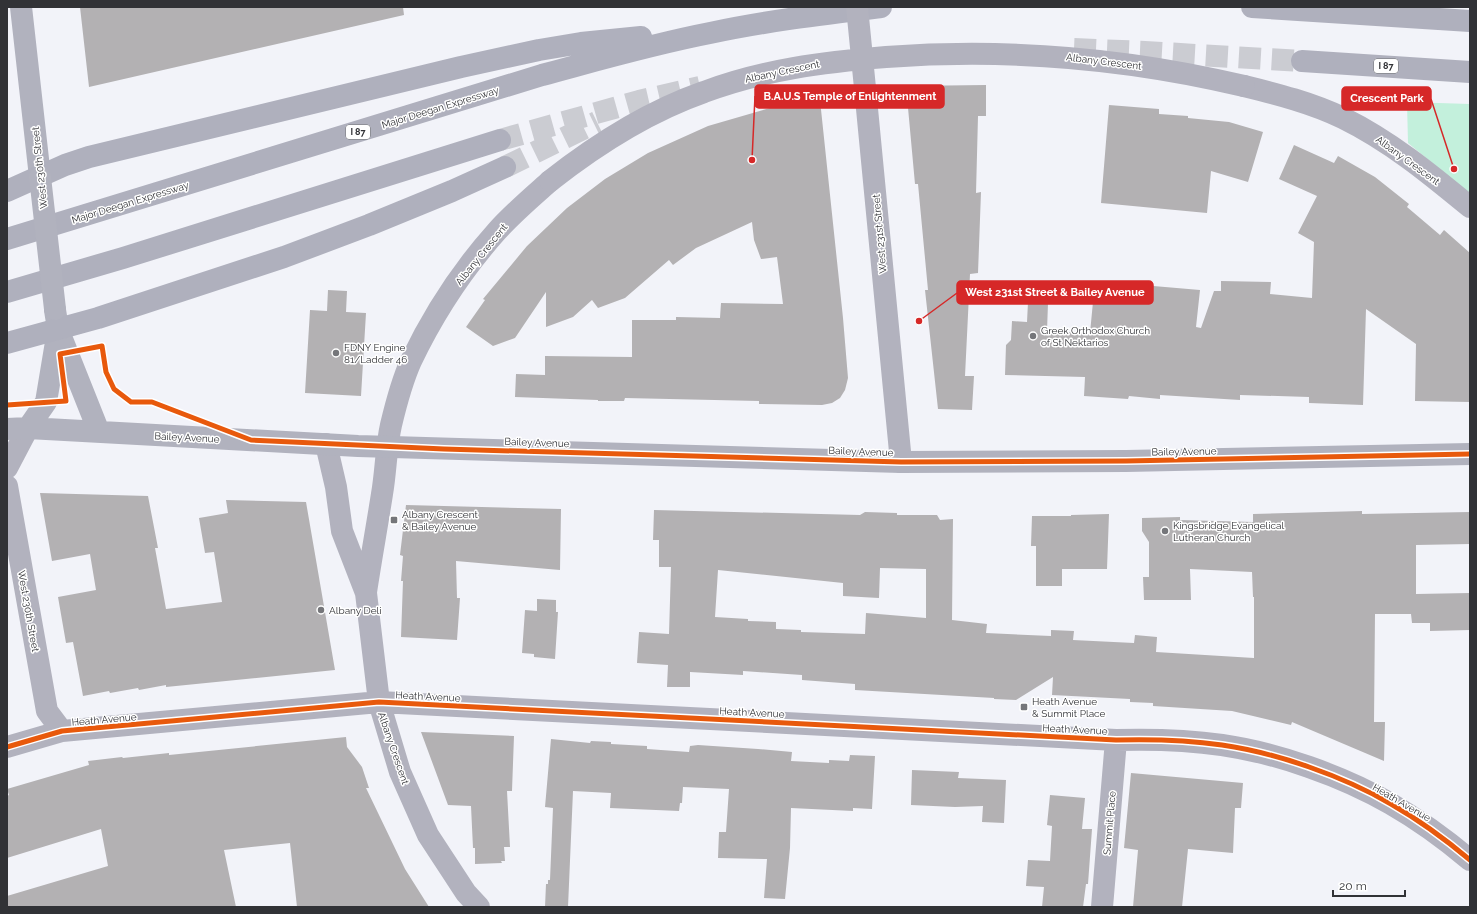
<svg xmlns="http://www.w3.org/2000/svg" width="1477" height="914" font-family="Raleway,sans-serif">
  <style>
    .green { fill: #c3f0dc }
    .building { fill: #b3b1b3; fill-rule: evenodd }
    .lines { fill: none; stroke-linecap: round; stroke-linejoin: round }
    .highway-tunnel { stroke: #cbccd2; stroke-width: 22; stroke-dasharray: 22 11; stroke-linecap: butt }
    .street { stroke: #b2b2be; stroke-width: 22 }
    .secondary { stroke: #b1b2be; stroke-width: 22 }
    .highway { stroke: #afb0bd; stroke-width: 22 }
    .street-bridge { stroke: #b2b2be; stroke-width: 22 }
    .secondary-bridge { stroke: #b1b2be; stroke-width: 22 }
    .cycleway-casing { stroke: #fff; stroke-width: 8 }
    .cycleway { stroke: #e8590c; stroke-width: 5 }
    .poi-dot { fill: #75767a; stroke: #fff; stroke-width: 1.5 }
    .labels { text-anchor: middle; stroke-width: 3; stroke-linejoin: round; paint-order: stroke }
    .shield { fill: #fff; stroke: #6f7072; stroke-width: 1 }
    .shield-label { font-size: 9px; font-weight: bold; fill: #313236 }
    .street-label { font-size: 10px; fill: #313236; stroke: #fff }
    .poi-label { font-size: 10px; fill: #313236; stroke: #fff; text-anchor: start }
    .leader { fill: none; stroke: #d62828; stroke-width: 1.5 }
    .callout-dot { fill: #d62828; stroke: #fff; stroke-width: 1.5 }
    .callout { fill: #d62828; stroke: #d62828; stroke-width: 1.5 }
    .callout-label { font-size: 11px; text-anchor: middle; font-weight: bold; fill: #fff }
  </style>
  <rect width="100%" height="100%" fill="#f2f3f9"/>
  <path class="green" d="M1407,102L1470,104V194L1408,143Z"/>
  <path class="building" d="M80,7H403L404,15L89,87Z
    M986,85V116H978L976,193L981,192L978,273L970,274L965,376H974L972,410L938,409L925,290H928L918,184H915L906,86Z
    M820,100L843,318L848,378L845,390L840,398L832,403L822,405L759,404V401L625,398L624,401H598V400L515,397L516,374L545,375V356L632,357V320H676V317L720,318L721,303L783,304L777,257L761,259L754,240L752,222L696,248L673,265L669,260L625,298L598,308L592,300L573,317L546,327V292L515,338L493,346L466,327L485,300L483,299L527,246L567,208L605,179L648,153L708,126L773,107Z
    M1109,105L1159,109V114L1188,116V118L1229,122L1263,132L1248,182L1211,171L1207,213L1101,203Z
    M1294,145L1334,163L1338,156L1375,177L1409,204L1407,207L1440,235L1444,230L1470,253V402L1415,401L1416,344L1366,309L1363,405L1309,403V397L1240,395V400L1160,395V399L1129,396L1128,399L1084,396L1085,377L1005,375L1006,345L1011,340L1012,321L1027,322L1028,302L1048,303L1047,331L1090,333L1095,281L1200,290L1196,327L1201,328L1214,291H1221V281L1271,282L1270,294L1312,298L1314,242L1298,233L1317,196L1279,179Z
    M328,290L347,291L346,312L366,313L361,396L305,393L310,310L327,311Z
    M40,493L148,496L158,548H155L166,609L222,602L214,552L205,553L199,518L228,513L226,500L306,502L335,670L166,687V685L139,690L138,688L110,693L109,691L83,696L73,642L66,643L58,597L96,590L90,554L52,561Z
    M406,505L561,509L560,570L456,561L457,598H460L457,640L401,637L403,581H401L403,556L400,555Z
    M654,510L860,515L865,512L897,513V515H937L940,520L953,519L952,620L987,624L986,633L1051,636V630L1074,631L1073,640L1134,643L1135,635L1157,637L1156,652L1254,658V597H1253L1252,572L1190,569L1191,600H1144L1143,577H1149V542L1142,531V518L1180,517V520L1253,522V514L1362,511V514L1470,512V544L1416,545V594L1470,593V630L1430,631V623H1412L1411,614H1375L1374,722H1385L1384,761L1292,722L1291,725L1232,711L1153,706V703L1130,702V699L1052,695L1053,677L1016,700L994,699V698L855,690V684L802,680V675L743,671V675L690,672V687H667L668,665L637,663L639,632L669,634L671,567H659V540H653ZM880,568L926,569V618L866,613L865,634L801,632V630L776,629V622L748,621V619L715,617L718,570L843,583V596L879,598Z
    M1109,514L1107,569H1062V586H1036V546H1031L1032,516H1071V515Z
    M537,599L556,600V612H558L555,659L534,657V654L522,653L525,610L537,611Z
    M421,732L514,736L512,791H507L510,847H504L505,861H501L502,863L475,864V848H473L471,806L448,805Z
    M346,737L347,747L362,767L369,788H366L405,869L429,907H297L290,843L224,850L236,907H7V896L108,866L101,829L7,858V796L9,795L7,789L89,765L88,761L122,757L123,758L169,753V755Z
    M551,739L590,743L591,741L611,742V744L647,746V749L689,752L690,746L698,745L758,749L792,752L791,761L829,763V760L849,761L850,755L875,756L872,809L853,808V811L791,808L790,848L785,899L764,898L767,859L718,858L719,832H726L729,789L683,787L682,803H680L679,811L610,808L611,793L573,791L568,907H545L546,884H548V880H550L553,808L545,807Z
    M912,770L959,772L958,778L1006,780L1004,823L982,822L983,806L955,807L911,805Z
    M1131,773L1243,783L1241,808H1235L1233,853L1188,849L1182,907H1133L1138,850L1124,848Z
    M1050,795L1085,798L1082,829H1092L1088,884H1086L1083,907H1042L1044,887L1026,886L1028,860L1050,861L1052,826L1047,825Z"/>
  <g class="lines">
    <path class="highway-tunnel" d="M1074,49L1145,52L1302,61
      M500,140L639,101L700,87
      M505,167L597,122"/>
    <path class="street" d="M1244,86C1277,94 1312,103 1343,118C1390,141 1430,174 1470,207
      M865,88L901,462
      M326,444L336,487L342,531L366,593L379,702L400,772L428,835L466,893L479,907
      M7,468L28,428
      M7,486L47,711L62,731
      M366,592C371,559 377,526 382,494C386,471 386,447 391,425C396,404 402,381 411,361C433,315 463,269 497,231C513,213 532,197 550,181
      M7,747L62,731L379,702L1116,740C1152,739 1187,740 1222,745C1277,753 1343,776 1391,804C1419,820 1445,839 1470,860
      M1102,907L1116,740"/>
    <path class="secondary" d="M21,7L40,177
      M55,310L58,329L99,432
      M28,428L46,402L58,330
      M7,429L28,428L358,446L901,462L1126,461L1470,454"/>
    <path class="highway" d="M1252,7L1470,21
      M1302,61L1470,72
      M7,191L65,165L89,157L461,67L539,50L581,43L641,37
      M7,239L542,75C598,60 653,44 710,33C766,21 824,14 881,7
      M7,292L123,258L500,140
      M7,343L98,318L284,257L369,225L452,191L505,167"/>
    <path class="street-bridge" d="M857,7L865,88
      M550,181C597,144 647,112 704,92C762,70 824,62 886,57C1007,48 1126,58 1244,86"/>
    <path class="secondary-bridge" d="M40,177L55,309"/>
    <g class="cycleway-casing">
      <path id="cycleway" d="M7,405L66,401L60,354L102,346L106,372L114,389L131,402H152L251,440L444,449L901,462L1126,461L1470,454
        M7,747L62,731L379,702L1116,740C1152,739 1187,740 1222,745C1277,753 1343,776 1391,804C1419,820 1445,839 1470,860"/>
    </g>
    <use href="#cycleway" class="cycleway"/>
  </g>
  <g class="poi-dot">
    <circle cx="1033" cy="336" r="4"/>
    <circle cx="336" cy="353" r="4"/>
    <rect x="390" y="516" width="8" height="8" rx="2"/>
    <circle cx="1165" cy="531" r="4"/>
    <circle cx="321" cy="610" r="4"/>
    <rect x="1020" y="703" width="8" height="8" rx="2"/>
  </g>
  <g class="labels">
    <g class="shield">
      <rect x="1374" y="59" width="24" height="14" rx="3"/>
      <rect x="346" y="125" width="24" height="14" rx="3"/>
    </g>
    <g class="shield-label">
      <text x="1386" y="69">I 87</text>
      <text x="358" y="135">I 87</text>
    </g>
    <g class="street-label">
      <text transform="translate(1104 61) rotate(7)" y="4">Albany Crescent</text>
      <text transform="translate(782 71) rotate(-12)" y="4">Albany Crescent</text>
      <text transform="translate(440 107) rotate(-17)" y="4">Major Deegan Expressway</text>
      <text transform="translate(1408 160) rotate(36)" y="4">Albany Crescent</text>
      <text transform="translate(39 168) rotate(-96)" y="4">West 230th Street</text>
      <text transform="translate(130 202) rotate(-17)" y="4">Major Deegan Expressway</text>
      <text transform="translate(879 234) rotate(-95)" y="4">West 231st Street</text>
      <text transform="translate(481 254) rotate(-51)" y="4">Albany Crescent</text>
      <text transform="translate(187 437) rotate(3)" y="4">Bailey Avenue</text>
      <text transform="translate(537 442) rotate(2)" y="4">Bailey Avenue</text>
      <text transform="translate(861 451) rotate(2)" y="4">Bailey Avenue</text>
      <text transform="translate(1184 451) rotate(-1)" y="4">Bailey Avenue</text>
      <text transform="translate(29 611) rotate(80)" y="4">West 230th Street</text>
      <text transform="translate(428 696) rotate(3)" y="4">Heath Avenue</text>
      <text transform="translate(752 712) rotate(3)" y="4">Heath Avenue</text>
      <text transform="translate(104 719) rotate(-5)" y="4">Heath Avenue</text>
      <text transform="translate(1075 729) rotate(3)" y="4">Heath Avenue</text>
      <text transform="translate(394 748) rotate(71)" y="4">Albany Crescent</text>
      <text transform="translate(1402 802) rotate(30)" y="4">Heath Avenue</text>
      <text transform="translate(1109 823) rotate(-85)" y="4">Summit Place</text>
    </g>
    <g class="poi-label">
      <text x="1041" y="334">Greek Orthodox Church<tspan x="1041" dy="12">of St Nektarios</tspan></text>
      <text x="344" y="351">FDNY Engine<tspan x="344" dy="12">81/Ladder 46</tspan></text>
      <text x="402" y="518">Albany Crescent<tspan x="402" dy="12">&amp; Bailey Avenue</tspan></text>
      <text x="1173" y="529">Kingsbridge Evangelical<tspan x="1173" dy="12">Lutheran Church</tspan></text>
      <text x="329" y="614">Albany Deli</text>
      <text x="1032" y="705">Heath Avenue<tspan x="1032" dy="12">&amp; Summit Place</tspan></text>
    </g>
  </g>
  <path class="leader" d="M752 160L755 96M1454 169L1431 99M919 321L957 293"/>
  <g class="callout-dot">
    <circle cx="752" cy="160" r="4"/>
    <circle cx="1454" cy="169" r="4"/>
    <circle cx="919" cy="321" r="4"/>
  </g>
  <g class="callout">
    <rect x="755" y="85" width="189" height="23" rx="4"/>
    <rect x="1342" y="87" width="89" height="23" rx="4"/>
    <rect x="957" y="281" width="196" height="23" rx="4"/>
  </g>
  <g class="callout-label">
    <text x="850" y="100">B.A.U.S Temple of Enlightenment</text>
    <text x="1387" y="102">Crescent Park</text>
    <text x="1055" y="296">West 231st Street &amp; Bailey Avenue</text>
  </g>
  <rect width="1477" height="914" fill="none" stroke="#313236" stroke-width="16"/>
  <path d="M1333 890v6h72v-6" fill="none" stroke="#313236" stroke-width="2"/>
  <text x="1339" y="890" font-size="12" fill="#313236" stroke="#ffffff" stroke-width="3" paint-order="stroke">20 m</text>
</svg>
